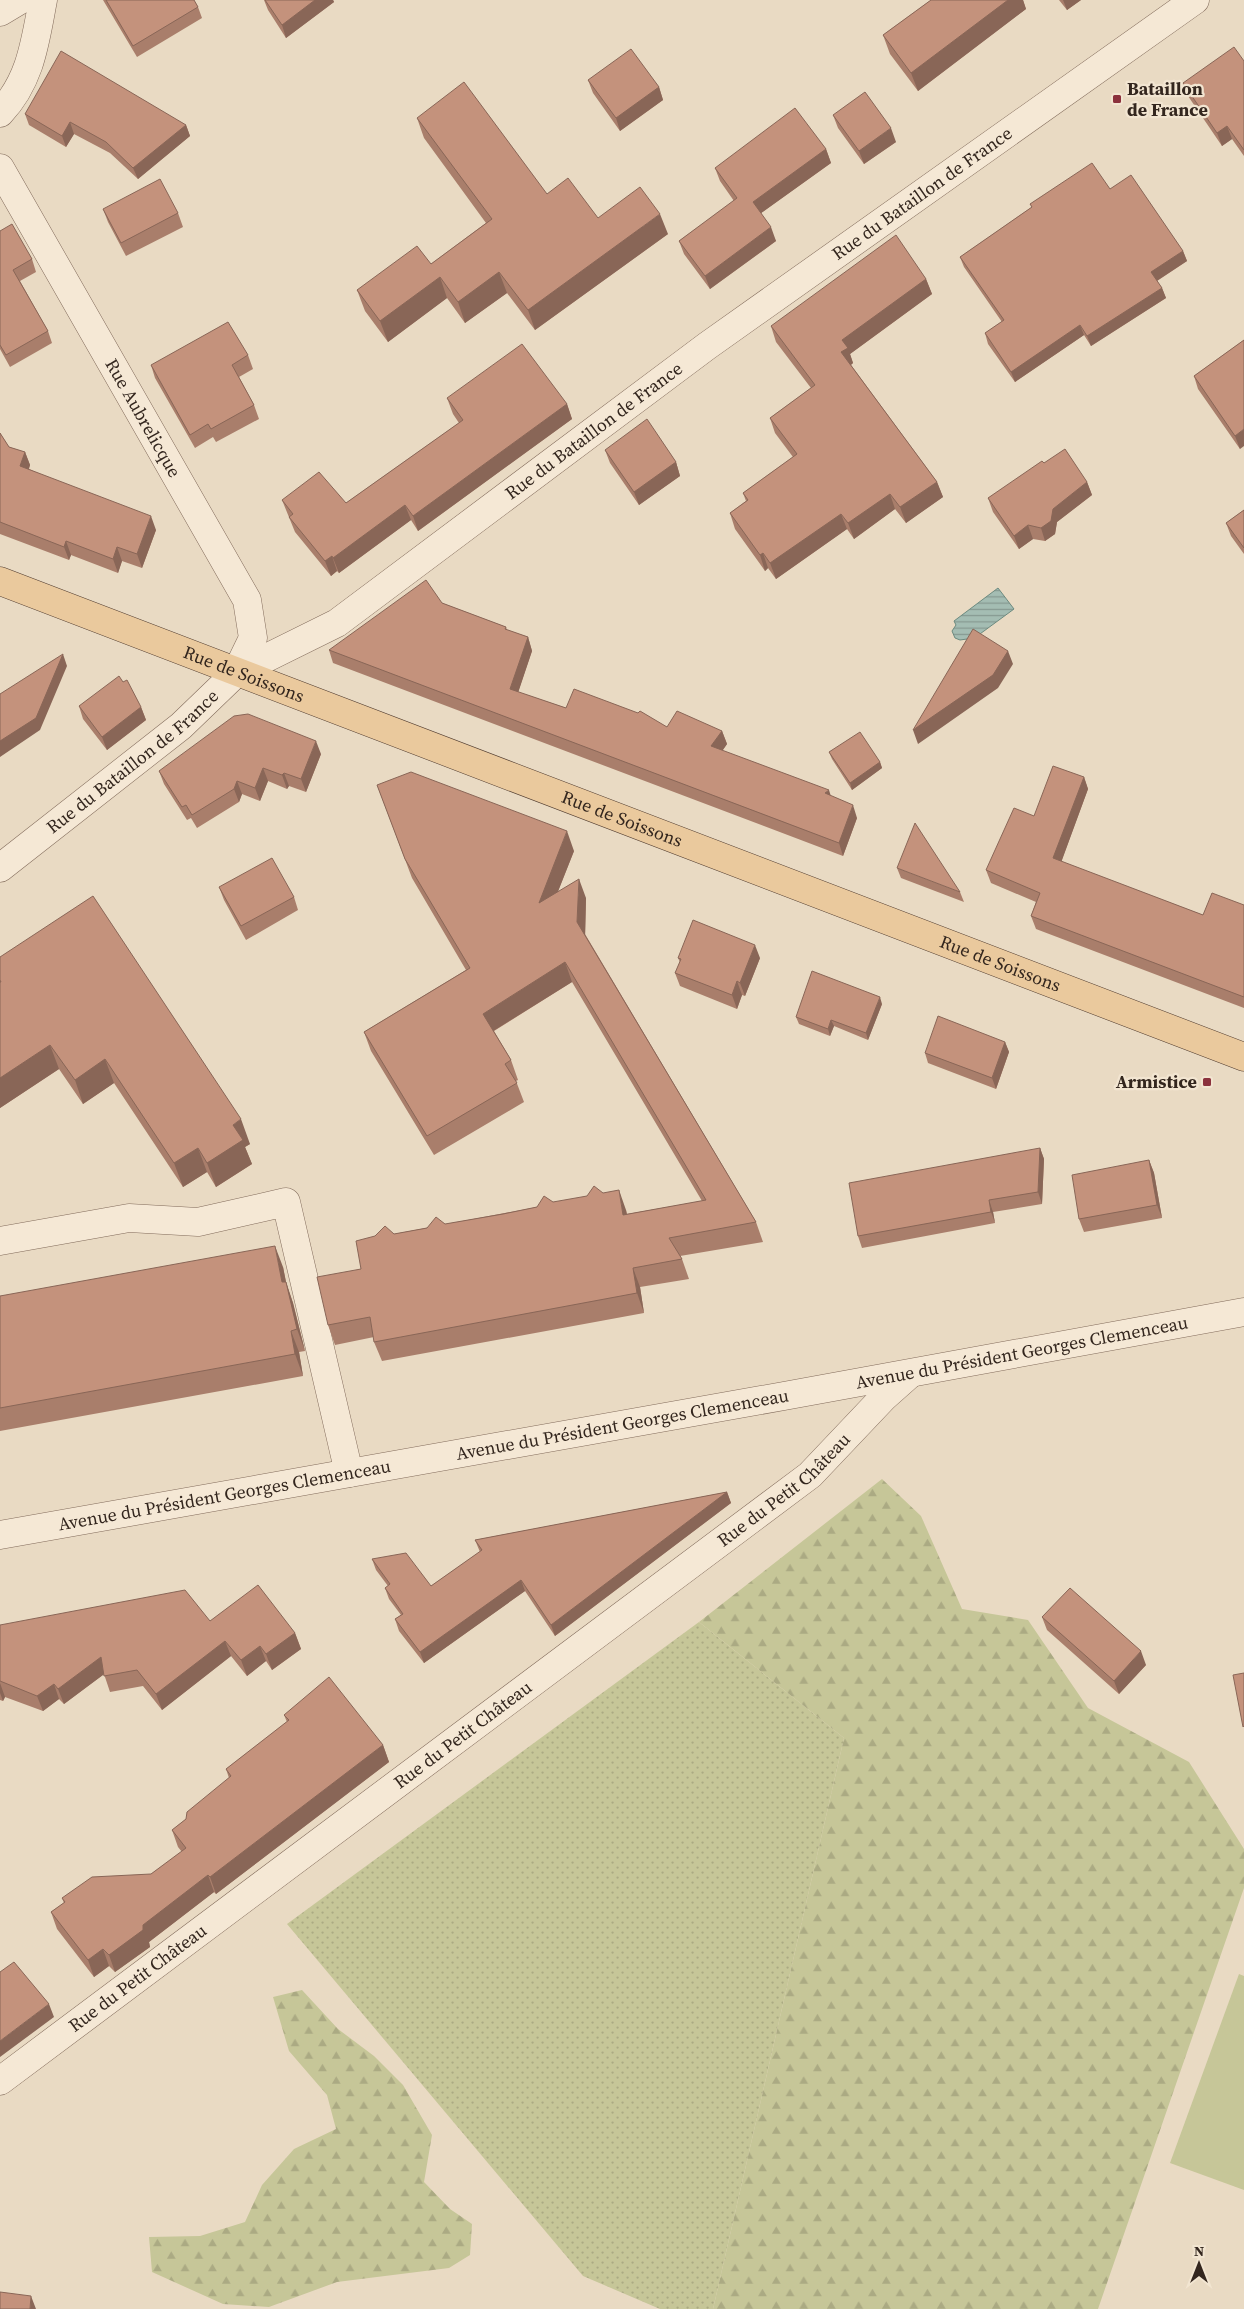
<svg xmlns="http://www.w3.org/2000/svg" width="1244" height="2309" font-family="'Source Serif 4',serif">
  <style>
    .green { fill: url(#green-dots) }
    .forest { fill: url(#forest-firs) }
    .pitch { fill: #c6c698 }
    .water { fill: url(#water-rules); stroke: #6c8a7f }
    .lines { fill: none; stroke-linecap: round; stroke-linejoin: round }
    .minor-casing { stroke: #826b5b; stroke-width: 29 }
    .major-casing { stroke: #503b2f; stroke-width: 29 }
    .minor { stroke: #f5e8d5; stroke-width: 28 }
    .major { stroke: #eac99d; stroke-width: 28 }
    .wall { fill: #a97e6b }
    .shaded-wall { fill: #896657 }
    .building { fill: #c4927c; stroke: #896657 }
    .poi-dot { fill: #8b313c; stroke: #f2e5d1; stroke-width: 2 }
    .labels { text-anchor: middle; stroke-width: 4.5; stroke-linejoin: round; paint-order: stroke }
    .poi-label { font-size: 18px; font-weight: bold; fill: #33261e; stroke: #f2e5d1; text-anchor: start }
    .street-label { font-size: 18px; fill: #33261e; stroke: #f2e5d1 }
  </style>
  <defs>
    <pattern id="green-dots" width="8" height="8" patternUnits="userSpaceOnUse" patternTransform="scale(1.25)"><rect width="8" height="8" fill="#c6c698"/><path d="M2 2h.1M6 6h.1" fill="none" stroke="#abaa83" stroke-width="1.8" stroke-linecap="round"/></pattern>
    <pattern id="forest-firs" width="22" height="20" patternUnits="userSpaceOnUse" patternTransform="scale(1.25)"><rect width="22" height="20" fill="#c6c698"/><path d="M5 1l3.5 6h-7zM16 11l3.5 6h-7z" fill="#abaa83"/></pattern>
    <pattern id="water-rules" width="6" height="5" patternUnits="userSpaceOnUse" patternTransform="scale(1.25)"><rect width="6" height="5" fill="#a4bdb3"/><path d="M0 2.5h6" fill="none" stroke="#869991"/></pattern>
  </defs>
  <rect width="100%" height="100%" fill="#e9dac3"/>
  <path class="green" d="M699,1622L844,1738L713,2309H660L583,2276L287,1924Z"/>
  <path class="forest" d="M882,1479L921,1516L962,1609L1028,1620L1088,1708L1189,1762L1244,1849V1888L1098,2309H713L844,1738L699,1622Z
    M302,1990L338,2029L374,2056L403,2085L432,2135L424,2182L450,2209L472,2224L470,2255L449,2268L337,2282L269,2307L223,2304L152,2272L149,2237L200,2236L245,2222L262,2185L294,2149L336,2129L327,2095L289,2051L273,1997Z"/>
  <path class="pitch" d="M1239,1974L1244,1976V2190L1170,2163Z"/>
  <path class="water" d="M998,588L1014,609L969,642L967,639L960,640L955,638L952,631L956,625L954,621Z"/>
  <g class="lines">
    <g class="minor-casing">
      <g id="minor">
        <path d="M0,12L20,0"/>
        <path d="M0,113C31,80 35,42 43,0"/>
        <path id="s1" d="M0,168L247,600L253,638L236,673"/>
        <path id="s2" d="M0,868L181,726L236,673L337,623L707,346L1195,0"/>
        <path d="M0,1241L129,1218L198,1222L286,1202L349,1473"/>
        <path id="s3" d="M0,1535L784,1396L1244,1312"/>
        <path id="s4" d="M0,2081L810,1475L883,1398L910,1374"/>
      </g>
    </g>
    <g class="major-casing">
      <g id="major">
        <path id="s5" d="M0,581L1244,1057"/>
      </g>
    </g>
    <use href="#minor" class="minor"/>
    <use href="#major" class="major"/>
  </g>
  <path class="wall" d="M103,0H194L198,7L202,18L137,57Z
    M264,0H333L334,2L286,38L268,10Z
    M931,0H1023L1026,9L918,91L890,54L883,35Z
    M1059,0H1081L1067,10Z
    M1244,61V156L1232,139L1222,146L1188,96L1183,83Z
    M588,80L659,87L663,100L620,131L593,93Z
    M25,114L186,125L190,136L138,179L110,153L74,134L66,147L29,125Z
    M833,115L896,142L864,164L838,128Z
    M417,118L547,194L598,218L668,234L535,330L507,293L465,323L447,298L388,342L365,311L357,290L431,264L486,223L424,138Z
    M826,149L831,163L761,213L776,241L710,289L684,254L679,241L734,201L720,181L715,168Z
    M1110,189L1183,251L1187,261L1157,281L1162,288L1166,298L1091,346L1084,335L1015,382L988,344L985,333L1002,322L964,267L960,257L1032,207L1030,204Z
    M103,209L178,213L183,227L126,256L108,222Z
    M0,231L32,259L36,272L20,281L48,331L52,343L10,367L0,349Z
    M926,279L932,294L850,354L853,363L851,365L937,482L943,497L906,523L895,509L854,539L847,529L776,579L768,568L765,571L735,529L730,513L746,501L743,493L793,457L775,433L770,418L811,388L776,342L771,326Z
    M1244,340L1240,449L1198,389L1194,376Z
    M248,355L253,369L239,377L254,405L259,419L216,442L213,437L195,448L155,378L151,365Z
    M447,398L567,404L572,419L418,531L411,520L339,573L337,571L331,576L295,532L282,500L346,503L459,423L453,414Z
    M0,433L9,447L25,452L30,465L29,469L156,530L142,568L122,561L118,573L71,555L69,560L0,534Z
    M605,450L676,462L680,476L639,505L610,463Z
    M1044,463L1087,482L1092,495L1057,522L1055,534L1045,541L1033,539L1019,549L993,512L988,498Z
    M1244,510V554L1231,536L1226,523Z
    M442,603L506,627L507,630L528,637L532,651L518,692L566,708L667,727L722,731L727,744L722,751L857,818L843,856L333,663L329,650Z
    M79,706L141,707L146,720L107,750L83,719Z
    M829,752L880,762L882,768L852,790L832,759Z
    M321,754L306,792L289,786L287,789L268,781L260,801L242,794L239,802L197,828L191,818L187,820L164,784L159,771Z
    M1084,777L1088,789L1061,862L1203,915L1244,905V1008L1036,929L1031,916L1036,902L991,883L986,870Z
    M377,785L574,851L558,891L586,898L585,934L756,1222L763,1242L680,1256L682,1259L689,1279L640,1287L644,1313L382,1361L374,1342V1337L335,1345L328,1325L361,1269L394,1234L537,1207L553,1202L626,1210L627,1214L702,1201L572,982L494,1031L511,1060L518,1080L516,1081L524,1102L434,1155L371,1051L364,1032L466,970L412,878Z
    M897,868L960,892L964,902L901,878Z
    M219,887L294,897L298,910L246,940L224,900Z
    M0,957L250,1144L245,1147L252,1164L216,1187L207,1172L183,1187L114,1083L83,1104L59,1069L0,1108Z
    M678,958H760L745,996L742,995L737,1009L680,986L675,973L680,962Z
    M882,1004L868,1040L834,1026L830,1036L799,1024L796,1017Z
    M1005,1042L1009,1052L996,1089L928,1063L925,1053Z
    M1040,1148L1044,1159L1042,1204L993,1212L995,1223L862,1248L858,1236Z
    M1149,1160L1154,1173L1162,1218L1084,1232L1079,1219Z
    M283,1267L286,1282L293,1303L305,1351L299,1352L303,1376L0,1431V1296Z
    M727,1492L731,1503L555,1636L525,1591L424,1663L399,1631L395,1619L401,1615L389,1599L385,1588L388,1586L376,1570L372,1559L431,1586L480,1552L475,1540Z
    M1042,1617L1146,1665L1119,1694L1047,1630Z
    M210,1621L295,1633L301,1649L272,1670L266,1661L247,1676L231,1656L162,1710L143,1686L110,1692L104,1674L64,1704L59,1699L43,1711L5,1697L3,1701L0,1700V1625Z
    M284,1715L383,1745L389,1762L216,1894L214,1892L149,1942L150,1947L115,1972L109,1966L94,1977L57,1929L51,1912L64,1903L62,1898L151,1874L182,1852L178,1847L172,1830L186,1819L229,1778L226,1769L287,1722Z"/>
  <path class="shaded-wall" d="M315,0H333L334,2L286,38L282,25Z
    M1008,0H1023L1026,9L918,91L911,73Z
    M1063,0H1081L1067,10Z
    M659,87L663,100L620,131L616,118Z
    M70,122L74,134L66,147L62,136Z
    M186,125L190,136L138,179L133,168Z
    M1227,126L1232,139L1222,146L1217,133Z
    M891,128L896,142L864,164L859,151Z
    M826,149L831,163L757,216L753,202Z
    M660,214L668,234L535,330L528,310Z
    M771,227L776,241L710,289L705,276Z
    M1183,251L1187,261L1155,282L1151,272Z
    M499,272L507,293L465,323L458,302Z
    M440,277L447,298L388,342L380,321Z
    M926,279L932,294L850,354L853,363L847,368L841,352L842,340Z
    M1162,288L1166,298L1091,346L1087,336Z
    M1080,325L1084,335L1015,382L1011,372Z
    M567,404L572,419L418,531L413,516Z
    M1244,429V446L1240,449L1235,436Z
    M25,452L30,465L25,479L20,466Z
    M676,462L680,476L639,505L634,492Z
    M937,482L943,497L906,523L900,507Z
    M1087,482L1092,495L1057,522L1055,534L1045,541L1041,528L1053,509Z
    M890,494L895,509L854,539L848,523Z
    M405,505L411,520L339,573L333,558Z
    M841,514L847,529L776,579L770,563Z
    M151,516L156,530L142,568L137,554Z
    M1028,525L1033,539L1019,549L1014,536Z
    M66,541L71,555L69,560L64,547Z
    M117,547L122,561L118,573L113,559Z
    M763,553L768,568L765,571L760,555Z
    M332,556L337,571L331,576L325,561Z
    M528,637L532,651L515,702L510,689Z
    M1008,651L1013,664L998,688L918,744L913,730Z
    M63,654L67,666L40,730L0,757V741Z
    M141,707L146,720L107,750L102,737Z
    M722,731L727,744L716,760L711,746Z
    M316,741L321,754L306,792L301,779Z
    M880,762L882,768L852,790L850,783Z
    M263,768L268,781L260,801L255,788Z
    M284,773L289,786L287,789L282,775Z
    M1084,777L1088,789L1058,871L1053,858Z
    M237,781L242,794L239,802L234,789Z
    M829,790L833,803L825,793Z
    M853,805L857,818L843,856L839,843Z
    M567,831L574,851L546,922L539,903Z
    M579,879L586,898L585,941L577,922Z
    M755,945L760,958L745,996L740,983Z
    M565,962L572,982L490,1033L483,1014Z
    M737,981L742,995L737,1009L732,995Z
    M880,997L882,1004L868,1040L866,1033Z
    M831,1020L834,1026L830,1036L828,1029Z
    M1005,1042L1009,1052L996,1089L992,1078Z
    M50,1045L59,1069L0,1108V1078Z
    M105,1059L114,1083L83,1104L75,1080Z
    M241,1119L250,1144L245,1147L252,1164L216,1187L207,1163L233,1125Z
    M198,1148L207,1172L183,1187L174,1163Z
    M1040,1148L1044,1159L1042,1204L1038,1192Z
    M1149,1160L1154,1173L1162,1218L1157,1205Z
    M619,1190L626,1210L630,1234L623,1215Z
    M989,1200L993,1212L995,1223L991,1212Z
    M275,1246L283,1267L286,1282L293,1303L305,1351L297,1329L282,1282Z
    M633,1268L640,1287L644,1313L637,1293Z
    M291,1331L299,1352L303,1376L295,1354Z
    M727,1492L731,1503L555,1636L551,1625Z
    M521,1580L525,1591L424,1663L420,1652Z
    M295,1633L301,1649L272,1670L266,1654Z
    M225,1641L231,1656L162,1710L156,1694Z
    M260,1646L266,1661L247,1676L241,1660Z
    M1141,1651L1146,1665L1119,1694L1114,1681Z
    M101,1657L107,1672L64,1704L58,1689Z
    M0,1683L5,1697L3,1701L0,1693Z
    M54,1684L59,1699L43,1711L37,1696Z
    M383,1745L389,1762L216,1894L210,1877Z
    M208,1875L214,1892L149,1942L150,1947L115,1972L109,1955L143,1925Z
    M103,1949L109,1966L94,1977L88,1960Z
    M49,2004L54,2017L0,2057V2041Z
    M31,2296L36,2309H30Z"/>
  <path class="building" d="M106,0H194L198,7L133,46Z
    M265,0H315L282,25Z
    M931,0H1008L911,73L883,35Z
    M1234,47L1244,61V150L1227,126L1217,133L1183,83Z
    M631,49L659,87L616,118L588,80Z
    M61,51L186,125L133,168L106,142L70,122L62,136L25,114Z
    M464,82L547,194L568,178L598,218L640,187L660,214L528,310L499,272L458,302L440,277L380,321L357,290L417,246L431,264L492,219L417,118Z
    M865,92L891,128L859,151L833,115Z
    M795,108L826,149L753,202L771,227L705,276L679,241L737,198L715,168Z
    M1092,163L1110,189L1131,175L1183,251L1151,272L1162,288L1087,336L1080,325L1011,372L985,333L1004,320L960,257L1032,207L1030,204Z
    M160,179L178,213L121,243L103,209Z
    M12,224L32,259L13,270L48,331L6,355L0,345V231Z
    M896,235L926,279L842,340L848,348L841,352L937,482L900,507L890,494L848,523L841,514L770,563L763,553L760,555L730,513L748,500L743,493L797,454L770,418L815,385L771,326Z
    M228,322L248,355L232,365L254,405L211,429L208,424L190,435L151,365Z
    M1244,340V429L1235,436L1194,376Z
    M522,344L567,404L413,516L405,505L333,558L332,556L325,561L289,517L293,514L282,500L319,472L346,503L463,420L447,398Z
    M647,419L676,462L634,492L605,450Z
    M0,433L9,447L25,452L20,466L151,516L137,554L117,547L113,559L66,541L64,547L0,522Z
    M1065,449L1087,482L1053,509L1051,521L1041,528L1028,525L1014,536L988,498L1042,461L1044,463Z
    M1244,510V548L1226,523Z
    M426,580L442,603L506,627L505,629L528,637L510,689L566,708L574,689L638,713L640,711L667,727L677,711L722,731L711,746L829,790L825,793L853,805L839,843L329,650Z
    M973,629L1008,651L993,675L913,730Z
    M63,654L36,718L0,741V694Z
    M119,676L123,682L127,680L141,707L102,737L79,706Z
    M248,714L316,741L301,779L284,773L282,775L263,768L255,788L237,781L234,789L192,815L186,805L182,807L159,771L234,716Z
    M860,732L880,762L850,783L829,752Z
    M1053,766L1084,777L1053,858L1203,915L1212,893L1244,905V997L1031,916L1040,893L986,870L1014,808L1034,816Z
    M411,772L567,831L539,903L579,879L577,922L756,1222L669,1238L682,1259L633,1268L637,1293L374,1342L370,1317L328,1325L317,1277L361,1269L356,1241L375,1236L385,1226L394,1234L427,1228L436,1217L445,1224L503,1214L537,1207L544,1196L553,1202L587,1196L594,1186L603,1193L619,1190L623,1215L706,1200L565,962L483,1014L511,1060L505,1064L517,1083L427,1136L364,1032L470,968L405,859L377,785Z
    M915,823L960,892L897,868Z
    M272,858L294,897L241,926L219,887Z
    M93,896L241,1119L233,1125L243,1140L207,1163L198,1148L174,1163L105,1059L75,1080L50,1045L0,1078V982H1L0,980V957Z
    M693,920L755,945L740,983L737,981L732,995L675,973L681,959L678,958Z
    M812,971L880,997L866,1033L831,1020L828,1029L796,1017Z
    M938,1016L1005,1042L992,1078L925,1053Z
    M1040,1148L1038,1192L989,1200L991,1212L858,1236L849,1183Z
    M1149,1160L1157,1205L1079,1219L1072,1175Z
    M275,1246L282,1282H286L297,1329L291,1331L295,1354L0,1408V1296Z
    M727,1492L551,1625L521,1580L420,1652L395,1619L403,1614L385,1588L390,1584L372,1559L406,1553L431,1586L482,1550L475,1540Z
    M258,1585L295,1633L266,1654L260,1646L241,1660L225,1641L156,1694L137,1670L104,1676L101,1657L58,1689L54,1684L37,1696L0,1681V1625L185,1590L210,1621Z
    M1070,1588L1141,1651L1114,1681L1042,1617Z
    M1244,1673V1726L1243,1727L1233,1675Z
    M329,1677L383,1745L210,1877L208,1875L143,1925V1930L109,1955L103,1949L88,1960L51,1912L65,1902L62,1898L92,1877L151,1874L186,1848L172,1830L186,1819L187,1812L231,1776L226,1769L289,1720L284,1715Z
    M14,1962L49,2004L0,2041V1972Z
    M0,2292L31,2296L30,2309H0Z"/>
  <g class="poi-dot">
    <rect x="1112" y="94" width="10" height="10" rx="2.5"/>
    <rect x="1202" y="1077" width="10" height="10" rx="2.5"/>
  </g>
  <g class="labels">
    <g class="poi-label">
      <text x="1127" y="95">Bataillon<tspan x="1127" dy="21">de France</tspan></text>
      <text x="1197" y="1088" text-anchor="end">Armistice</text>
    </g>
    <g class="street-label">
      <text dy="6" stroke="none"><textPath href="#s2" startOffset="1145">Rue du Bataillon de France</textPath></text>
      <text dy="6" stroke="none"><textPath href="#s1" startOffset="288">Rue Aubrelicque</textPath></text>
      <text dy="6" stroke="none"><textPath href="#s2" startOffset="740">Rue du Bataillon de France</textPath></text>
      <text dy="6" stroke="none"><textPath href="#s5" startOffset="261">Rue de Soissons</textPath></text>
      <text dy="6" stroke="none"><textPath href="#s2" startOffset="170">Rue du Bataillon de France</textPath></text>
      <text dy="6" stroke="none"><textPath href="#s5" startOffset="666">Rue de Soissons</textPath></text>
      <text dy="6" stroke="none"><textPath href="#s5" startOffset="1071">Rue de Soissons</textPath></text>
      <text dy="6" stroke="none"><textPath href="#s3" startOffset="1038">Avenue du Président Georges Clemenceau</textPath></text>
      <text dy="6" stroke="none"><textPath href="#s3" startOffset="632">Avenue du Président Georges Clemenceau</textPath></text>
      <text dy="6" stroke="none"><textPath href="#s4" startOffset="982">Rue du Petit Château</textPath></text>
      <text dy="6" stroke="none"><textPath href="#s3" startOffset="228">Avenue du Président Georges Clemenceau</textPath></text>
      <text dy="6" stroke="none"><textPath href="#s4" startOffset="578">Rue du Petit Château</textPath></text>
      <text dy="6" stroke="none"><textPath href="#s4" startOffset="172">Rue du Petit Château</textPath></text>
    </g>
  </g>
  <g transform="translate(1199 2264)" stroke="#f2e5d1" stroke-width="4" paint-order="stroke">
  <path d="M0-4L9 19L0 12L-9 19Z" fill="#33261e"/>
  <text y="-8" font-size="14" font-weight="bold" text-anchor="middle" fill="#33261e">N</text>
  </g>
</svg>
